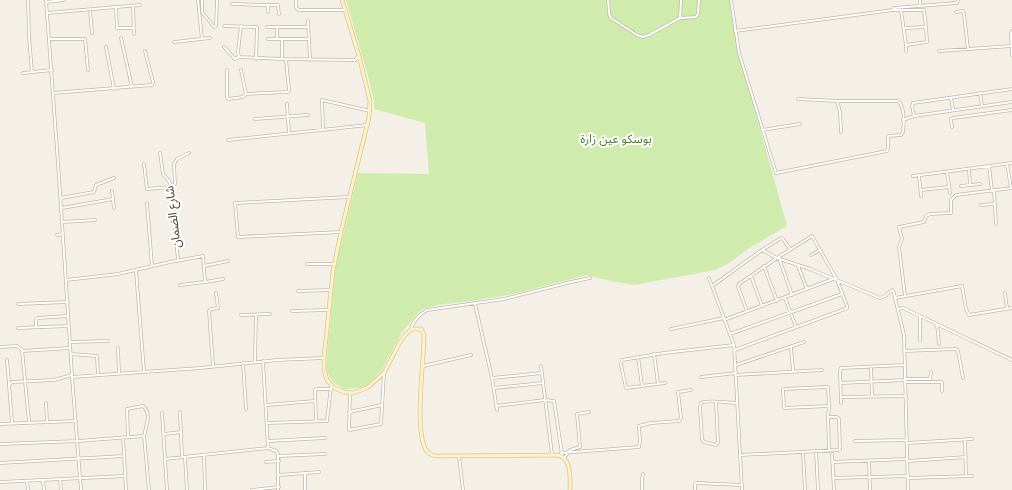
<svg xmlns="http://www.w3.org/2000/svg" width="1012" height="490" font-family="'Noto Sans','Noto Sans Arabic',sans-serif">
  <style>
    .green { fill: #cfecac }
    .lines { fill: none; stroke-linecap: round; stroke-linejoin: round }
    .street-casing { stroke: #c1b8a8; stroke-width: 3.5 }
    .secondary-casing { stroke: #d8c593; stroke-width: 4.5 }
    .street { stroke: #fff; stroke-width: 2 }
    .secondary { stroke: #fff1c6; stroke-width: 3 }
    .labels { text-anchor: middle; stroke-width: 4; stroke-linejoin: round; paint-order: stroke }
    .park-label { font-size: 12px; fill: #467e24; stroke: #fff }
    .street-label { font-size: 12px; fill: #484135; stroke: #fff }
  </style>
  <rect width="100%" height="100%" fill="#f4f0e7"/>
  <path class="green" d="M346,0H730L737,46L787,226L751,247L729,263L715,270L634,285L610,281L587,275L514,294L464,302L444,304L425,308L420,311L402,332L382,370L367,385L361,388L343,389L333,382L329,376L326,367L335,273L338,256L358,173L429,174L425,123L374,109V102L368,76Z"/>
  <g class="lines">
    <g class="street-casing">
      <path id="street" d="M28,0L29,37L32,72
        M46,0L59,177L72,375
        M198,0L202,39
        M202,0V12L214,27L216,26L217,0
        M296,0V8L299,10H345
        M608,0L609,14L611,18L637,35L643,37L649,35L680,18L696,17L698,14L699,0
        M731,0L739,53L776,173L887,151L888,149V136L901,135L903,132C904,124 905,107 898,101H837L798,99
        M920,0V6
        M46,2L64,0
        M232,4L266,5L268,7V12
        M266,5H278L279,14
        M133,6L134,34
        M116,7L117,28H134
        M90,9L92,33
        M893,10L894,8L956,3H957L958,0
        M901,10L906,45L927,42L926,27
        M956,12L963,11L964,14L968,49
        M47,13L140,5
        M680,18L681,0
        M308,21L310,60
        M224,26L257,27L256,59
        M241,26L238,52L239,57L282,59L355,60L359,56
        M267,27H308
        M735,31L893,10H924L926,27L904,28
        M1012,31L1011,33L1012,55
        M121,38L132,87
        M49,39H85L88,70
        M268,39H309
        M277,39V27
        M282,39V59
        M174,42L210,38
        M906,45V51
        M106,47L114,89
        M224,47L235,59L239,57
        M939,51L1012,46
        M227,70V97L228,99L243,97L246,94L241,70
        M23,73L52,70
        M53,93L152,85L153,82L145,51
        M980,93L982,106
        M246,94L288,92L289,90L286,59
        M951,98L953,110
        M837,101L840,112L841,132
        M287,104L289,133
        M914,116L912,106L913,103L1012,89
        M255,119L308,115
        M903,120L914,116L1012,102
        M952,127L951,119L953,118L1012,110
        M323,129L322,100L370,111
        M762,130L800,124
        M228,140L368,125
        M160,153L163,174L169,181L171,187L178,260
        M144,164L147,189L171,187L175,184L174,164L177,159L189,153
        M1007,164L1011,188
        M989,166L992,191
        M969,169L970,185
        M947,172L950,193
        M913,176L1012,163
        M919,176L921,196
        M961,186L980,184
        M921,190L949,187
        M994,190L996,224
        M112,191L114,208
        M61,198L94,192L96,185L114,178
        M147,203L152,266
        M981,205L995,204
        M62,208L113,199
        M62,222L95,220
        M341,232L238,237L235,203L349,197
        M57,235L63,234
        M762,250L777,258L810,269L880,298L885,296L892,290L894,293L895,298
        M811,255L820,250
        M779,258L792,295
        M307,264H334
        M204,266L228,261
        M764,266L777,301
        M798,266L807,289
        M136,271L144,371
        M751,276L762,306
        M709,278L734,345L742,490
        M66,280L118,274L170,262L203,256L205,282L223,279
        M180,285L205,282
        M712,286L762,250L781,238L783,239L790,249
        M298,291L330,290
        M1005,293L1007,309
        M905,296L899,247L902,239L899,227L924,222L926,216L930,214L951,213V200L956,195L1012,188
        M785,298L796,327
        M18,304L68,302
        M475,304L492,378L497,410
        M898,309L903,308L920,316L1012,360
        M292,311L328,310
        M241,315L270,314
        M920,316V340
        M724,320L833,279
        M937,324L939,344
        M36,327V319L38,318L68,316
        M18,328L69,326
        M671,329L724,318
        M411,330C412,322 420,314 427,310L504,299L571,282L590,278
        M730,334L842,294
        M70,342L108,341
        M0,347L17,346L22,350L29,422
        M791,347L793,371
        M118,348L119,373
        M735,350L845,309L847,308V306L837,280L812,236L777,258L739,284L738,287L747,311
        M22,351L70,348
        M904,351L956,349L958,351L963,378
        M71,354L97,356L98,375
        M654,354L658,384
        M638,357L642,386
        M7,360L9,384
        M263,361L268,448
        M255,362L256,315
        M243,363L246,409
        M736,365L804,342
        M213,366L209,311L211,309L218,308L216,293
        M423,366L471,355
        M541,366L552,454
        M871,367L872,397
        M736,375L822,370
        M72,377L81,490
        M701,377L736,373
        M492,378L542,373
        M905,379H930L931,372
        M906,382H941L942,383V391
        M665,383L626,388L621,365L622,360L664,353L734,345
        M841,383L905,380
        M494,388L543,383
        M350,393L349,430L381,424L384,374
        M841,397L906,396
        M716,402L718,442L716,445L704,442L702,439L700,408L701,403C708,399 728,403 737,403
        M46,403L47,422
        M841,403L840,370L841,368L904,365
        M266,405L315,401
        M496,406L545,400L554,401L562,454
        M180,412L182,457
        M349,412L382,405
        M162,413L167,490
        M316,421L315,390L317,389H331
        M12,423L9,385L12,382L54,380L72,375V377L200,368L277,360L324,358
        M267,423L327,421L331,386
        M0,424L76,421
        M164,434L181,432
        M128,436L127,409L143,406C152,413 146,426 144,436
        M123,437L126,490
        M965,440L966,476
        M268,441L325,438
        M855,441L907,440
        M907,443L972,439
        M0,444L78,441L144,436L149,490
        M816,451L818,490
        M829,451L828,417L829,406L828,387L783,389L784,408L829,406
        M803,452L805,490
        M561,453L639,447L640,442L639,426L651,423L679,421L681,418L678,392L691,390
        M832,454L834,490
        M204,455L205,490
        M740,455L838,450L840,449L839,419L837,417H828
        M279,456L325,454
        M459,456L463,490
        M185,457L187,490
        M564,458L570,450L580,447L577,414L589,412
        M165,459L268,448L276,451L278,454V490
        M869,461L870,490
        M908,461L966,457
        M266,462L279,461
        M832,462L907,459
        M0,463L124,456
        M279,475L319,472
        M833,478L908,476
        M908,478L972,476
        M60,479L61,490
        M43,480L44,490
        M27,481L28,490
        M0,482L125,476
        M252,490L279,487
        M305,490V473
        M642,490V479L643,474
        M695,490V484L697,483L742,485
        M908,490L904,335L895,298L962,286L966,309L969,315L1012,308"/>
    </g>
    <g class="secondary-casing">
      <path id="secondary" d="M342,0L359,56L370,101L369,117L341,232L333,271L324,358V370L327,380L334,388L344,392L353,393L367,388L384,373L400,342L406,334L412,329H421L424,335C424,361 414,430 426,450C428,454 431,455 436,456L558,455C572,459 570,478 570,490"/>
    </g>
    <use href="#street" class="street"/>
    <use href="#secondary" class="secondary"/>
  </g>
  <g class="labels">
    <g class="park-label">
      <text x="616" y="143">بوسكو عين زارة</text>
    </g>
    <g class="street-label">
      <text transform="translate(173 217) rotate(-97)" y="4">شارع الضمان</text>
    </g>
  </g>
</svg>
